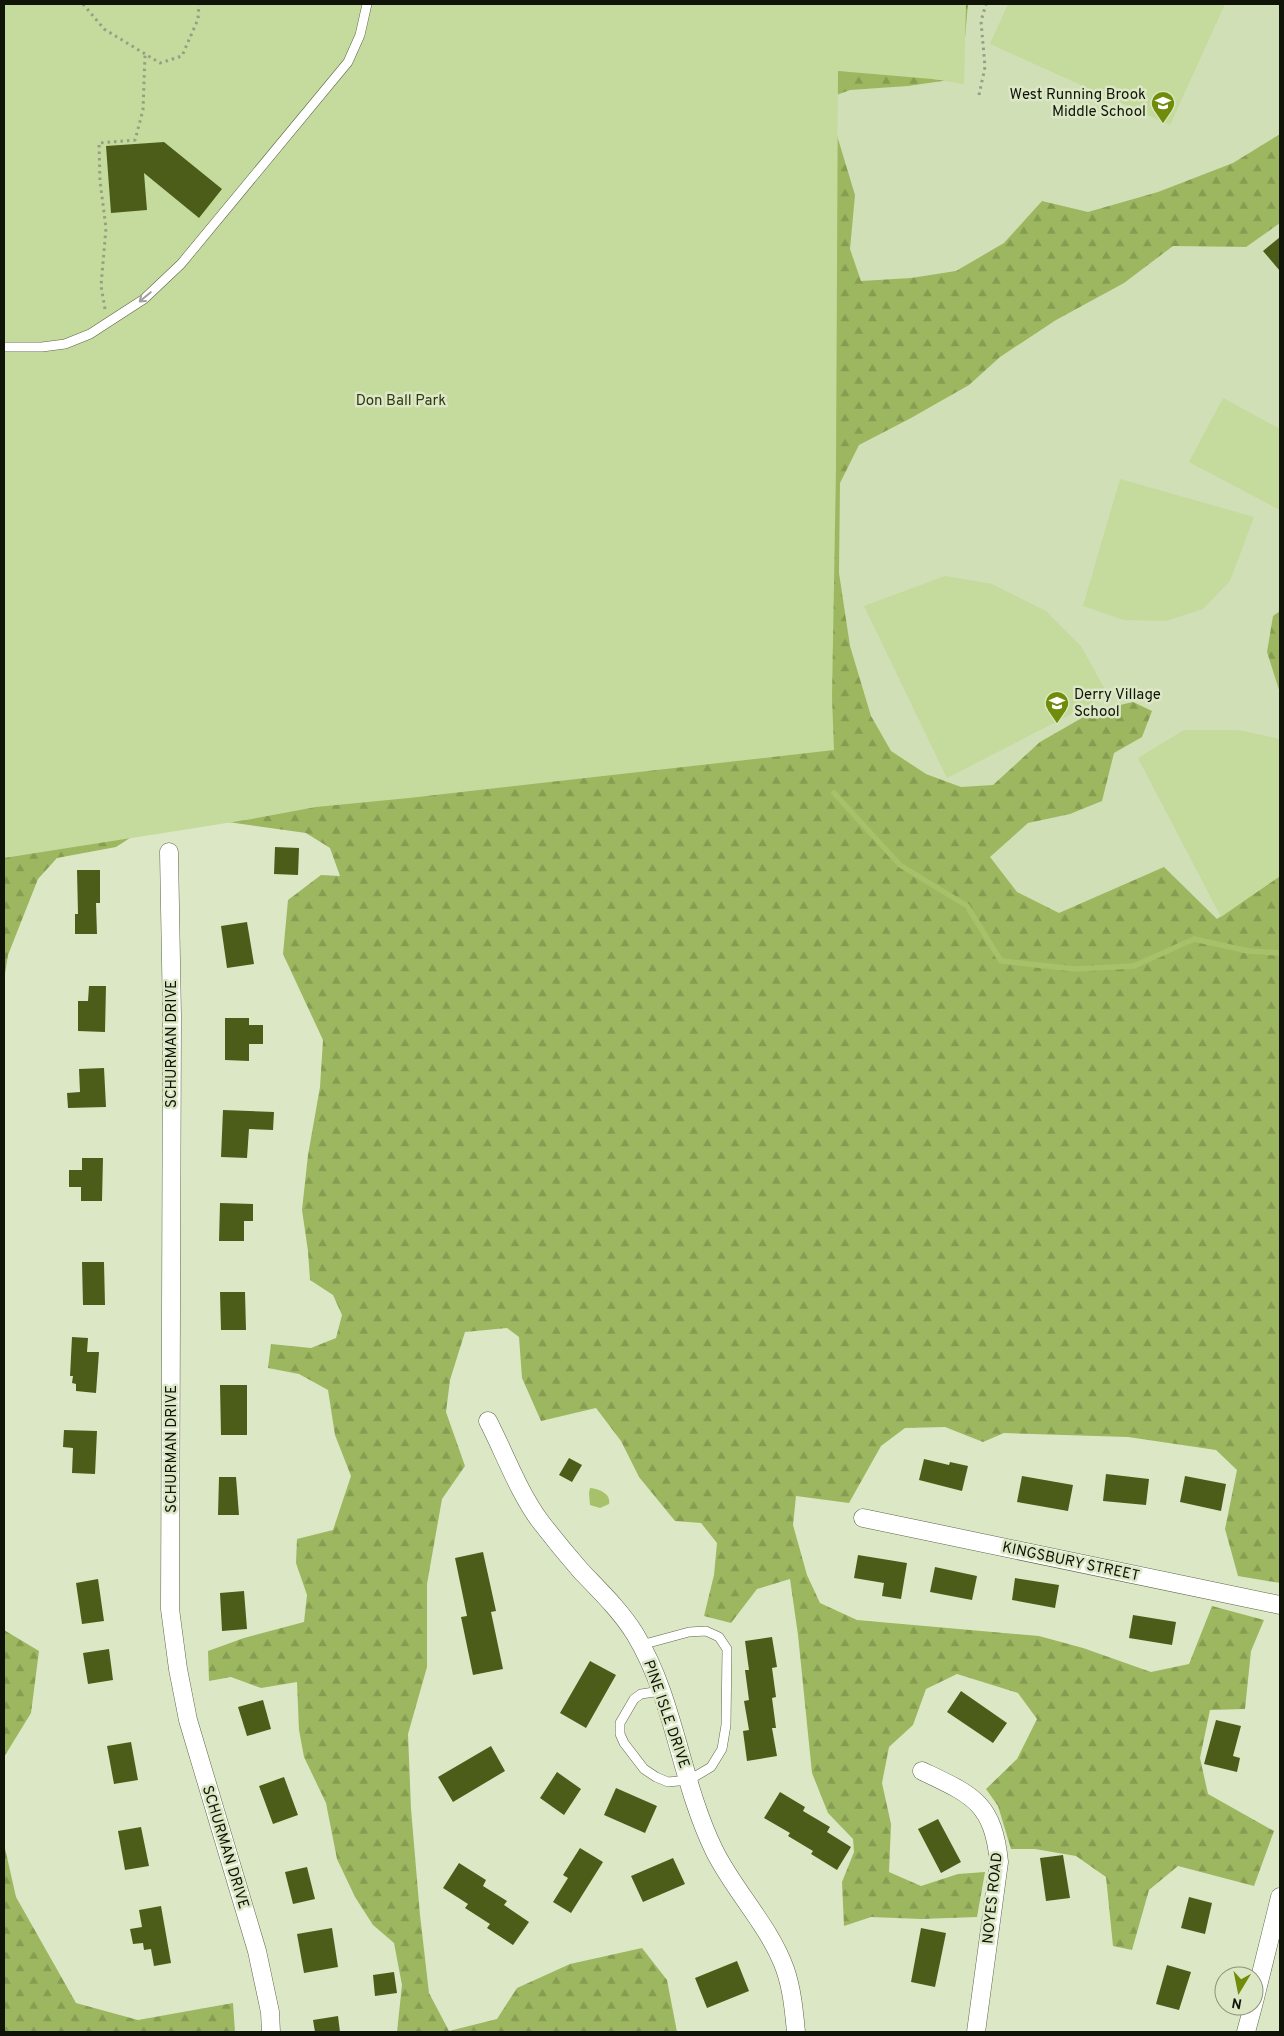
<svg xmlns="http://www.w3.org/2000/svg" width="1284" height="2036" font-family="Overpass,sans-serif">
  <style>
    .built { fill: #d0dfb5 }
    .forest { fill: url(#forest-firs) }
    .park { fill: #c5da9d }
    .water { fill: #a6c169 }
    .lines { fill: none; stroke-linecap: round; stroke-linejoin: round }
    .stream { stroke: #a6c169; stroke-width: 5.5 }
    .building { fill: #4b5d19 }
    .service-casing { stroke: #5b6647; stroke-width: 10 }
    .minor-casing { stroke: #5b6647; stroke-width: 19 }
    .path { stroke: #969f84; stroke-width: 3; stroke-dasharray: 2.5 4; stroke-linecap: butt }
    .service { stroke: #fff; stroke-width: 9 }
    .minor { stroke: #fff; stroke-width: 18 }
    .oneway { stroke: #9fa19c }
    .labels { text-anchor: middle; stroke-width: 5; stroke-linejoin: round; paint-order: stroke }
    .poi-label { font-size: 15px; fill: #101408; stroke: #dce8c5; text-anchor: end }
    .park-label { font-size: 15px; fill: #2f3914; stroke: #dce8c5 }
    .street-label { font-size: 15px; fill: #101408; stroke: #dce8c5 }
  </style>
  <defs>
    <pattern id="forest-firs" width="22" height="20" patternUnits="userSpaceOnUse" patternTransform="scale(1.25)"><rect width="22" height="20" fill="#9cb75f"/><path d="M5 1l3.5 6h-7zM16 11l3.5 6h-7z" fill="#859c51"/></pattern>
  </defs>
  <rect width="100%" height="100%" fill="#dce8c5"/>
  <path class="built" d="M966,4H1280V1429L833,929L838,71Z"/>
  <path class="forest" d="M389,4H968L963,60L949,80L908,86L850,90L826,99L855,195L850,249L861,281L911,278L956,271L1004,243L1042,201L1088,212L1158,192L1233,163L1280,134V223L1246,247L1173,246L1124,283L1056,320L1000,357L969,385L911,418L859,445L840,483L839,573L850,646L871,716L891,751L926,774L961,787L993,785L1040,742L1094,711L1133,702L1152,711L1142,737L1114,753L1102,801L1070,814L1028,823L990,857L1017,892L1059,913L1164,867L1217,919L1280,876V1583L1238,1576L1225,1529L1237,1470L1216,1450L1128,1437L1004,1433L983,1442L945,1427L905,1428L881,1446L849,1503L796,1496L793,1525L807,1575L820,1603L857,1620L1039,1636L1083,1648L1151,1672L1189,1664L1212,1606L1264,1620L1251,1651L1245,1709L1210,1710L1200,1758L1208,1794L1274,1831L1254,1886L1178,1866L1149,1890L1132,1950L1113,1946L1106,1877L1076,1856L1035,1849H1011L998,1806L986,1789L1017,1759L1037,1719L1018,1693L957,1674L926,1689L913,1725L889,1747L882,1783L891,1824L889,1872L921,1886L958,1874L985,1872L977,1917L921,1919L871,1917L844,1926L842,1882L854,1852L853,1839L828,1813L812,1773L798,1635L790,1579L757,1589L731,1623L704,1616L714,1575L717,1543L701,1523L675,1521L639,1477L621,1441L596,1408L541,1421L522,1378L519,1337L507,1328L465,1332L450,1380L446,1412L465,1466L442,1499L427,1584V1667L408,1734L411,1809L420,1915L429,1993L449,2031L497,2019L517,1988L570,1964L642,1948L667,1980L677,2032H397L402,1985L394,1943L373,1925L355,1897L337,1859L326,1803L304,1757L299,1730L297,1682L261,1688L231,1677L209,1681L208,1651L244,1638L304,1622L307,1595L296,1563L297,1539L333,1530L351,1476L335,1435L328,1390L299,1374L268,1368L271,1344L311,1348L336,1338L342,1315L333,1295L310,1280L308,1251L302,1210L308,1155L320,1087L323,1040L283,954L288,900L321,875L340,876L330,848L306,833L207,819L150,825L116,847L57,858L38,879L8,955L4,980V381Z
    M1280,611V693L1267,652L1273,616Z
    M4,1630L39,1651L31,1713L4,1757Z
    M4,1844L16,1897L76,2003L138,2020L233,2003L235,2032H4Z"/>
  <path class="park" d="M4,4H966L964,84L932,79L838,71L836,470L832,697L834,750L409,798L316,807L246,820L4,858Z
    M1008,4H1225L1170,125L990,44Z
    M1223,398L1280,429V510L1189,462Z
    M1120,479L1254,517L1230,581L1203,609L1166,621L1124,620L1083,606Z
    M945,576L992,584L1046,611L1081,646L1108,695L947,778L864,606Z
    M1184,730H1238L1280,739V876L1221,917L1138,758Z"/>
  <path class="water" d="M590,1488C600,1489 611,1494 609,1504L600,1508L590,1505L589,1493Z"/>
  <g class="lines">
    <path class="stream" d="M834,793L900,865L967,906L1001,961L1075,969L1134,966L1194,939L1248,951L1280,953"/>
  </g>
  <path class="building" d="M164,142L222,189L199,218L144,173L147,210L111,213L106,146Z
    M1280,237V271L1263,251Z
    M275,847L299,848L298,875L274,874Z
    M77,870H100V903H96L97,934H75V914H78Z
    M247,922L254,964L227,968L221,926Z
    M89,986H106L105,1032L78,1031V1001H88Z
    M225,1018H249V1025H263V1044H249V1061L225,1060Z
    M104,1068L106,1107L68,1108L67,1093L80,1092L79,1069Z
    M223,1110L274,1112L273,1130L249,1129L247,1158L221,1157Z
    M82,1158H103L102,1201H81V1187H69V1170H82Z
    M220,1203L253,1204V1221H244V1241H219Z
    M82,1262H104L105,1305H83Z
    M220,1292H245L246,1330H221Z
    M72,1337L88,1338L87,1352H99L96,1393L76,1391V1384L72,1383L73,1376H70Z
    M220,1385H247V1435H221Z
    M64,1430L97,1431L95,1474L72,1473L73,1448L63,1447Z
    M569,1458L582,1465L572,1482L559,1475Z
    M924,1459L949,1465L950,1462L968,1466L962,1491L919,1480Z
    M1106,1474L1149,1479L1146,1505L1103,1501Z
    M1022,1476L1073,1485L1068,1511L1017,1502Z
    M1185,1476L1226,1484L1221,1511L1180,1502Z
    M219,1477H236L239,1515H218Z
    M483,1552L496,1611L491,1612L503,1669L473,1675L461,1617L467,1616L455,1558Z
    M858,1555L907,1563L901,1599L882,1596L884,1583L854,1578Z
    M935,1567L977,1576L972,1600L930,1592Z
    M1015,1578L1059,1585L1055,1608L1012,1600Z
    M98,1579L104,1621L82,1624L76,1583Z
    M244,1591L247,1629L222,1631L220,1593Z
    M1133,1615L1176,1622L1172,1645L1129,1638Z
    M772,1637L777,1667L772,1668L776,1697L772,1698L776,1728H772L777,1756L747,1761L743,1731L749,1730L744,1701L749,1700L745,1670H749L745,1641Z
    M109,1649L113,1680L88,1684L83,1653Z
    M590,1661L616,1675L586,1728L560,1713Z
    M961,1691L1007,1723L993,1743L947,1712Z
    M263,1700L271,1729L247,1736L238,1707Z
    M1216,1720L1241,1726L1233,1756L1240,1758L1237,1772L1204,1764Z
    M131,1742L138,1780L114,1784L107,1746Z
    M491,1746L505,1771L453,1802L438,1777Z
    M557,1772L581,1789L564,1815L540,1798Z
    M284,1777L298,1815L273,1824L259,1786Z
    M616,1788L657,1806L645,1833L604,1815Z
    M780,1792L805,1807L803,1811L830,1827L827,1832L851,1847L837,1870L811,1854L813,1851L788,1836L790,1833L764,1818Z
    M938,1819L961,1862L941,1873L918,1829Z
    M141,1827L149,1866L125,1870L118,1831Z
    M580,1848L603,1862L571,1913L553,1902L568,1878L563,1875Z
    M1063,1855L1070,1898L1046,1901L1040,1858Z
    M673,1858L685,1884L643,1902L631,1876Z
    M459,1863L486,1880L483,1886L507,1901L504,1905L529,1922L513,1945L487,1928L490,1924L465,1908L468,1904L443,1888Z
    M307,1867L315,1899L293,1904L285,1872Z
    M1189,1897L1212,1903L1205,1934L1181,1928Z
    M161,1906L171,1963L154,1966L151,1949L144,1950L143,1943L133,1944L130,1929L142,1927L139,1910Z
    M332,1928L338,1967L304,1973L297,1934Z
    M921,1928L946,1933L935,1987L911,1982Z
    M737,1961L749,1991L707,2008L695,1978Z
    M1167,1965L1191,1972L1179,2010L1156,2004Z
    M394,1972L397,1993L375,1996L373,1975Z
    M338,2016L340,2032H315L313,2020Z"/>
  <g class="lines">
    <g class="service-casing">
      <path id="service" d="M4,347H42L65,344L90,334L144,299L181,264L348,62L360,35L367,4
        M641,1645L689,1632L706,1631L719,1637L727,1649L726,1725L722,1749L711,1767L689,1780L668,1782L656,1777L644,1769L624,1743L620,1734V1723L634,1699L641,1694L661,1691"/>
    </g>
    <g class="minor-casing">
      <path id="minor" d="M169,852L172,1016L170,1609L178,1669L188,1720L257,1951L270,2012L271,2032
        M488,1421C505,1454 518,1491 540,1521C553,1538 567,1555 581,1571C600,1591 620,1610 635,1634C675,1700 680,1780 714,1850C734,1891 769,1925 785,1969C792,1989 794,2011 796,2032
        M863,1518L1280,1605
        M922,1771C972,1795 993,1802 999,1862L976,2032
        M1254,2002L1280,1897
        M1246,2032L1253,2006"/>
    </g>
    <path class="path" d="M83,4L104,29L160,63L182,56L198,19L199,4
      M979,95L985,67L981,21L986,4
      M105,309L101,286L106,228L100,181L99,143L135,140L143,110L145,55"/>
    <use href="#service" class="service"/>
    <use href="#minor" class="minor"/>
  </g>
  <defs><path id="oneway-shaft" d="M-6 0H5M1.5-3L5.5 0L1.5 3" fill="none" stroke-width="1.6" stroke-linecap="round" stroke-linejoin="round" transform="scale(1.25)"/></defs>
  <use class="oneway" href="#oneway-shaft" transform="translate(145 297) rotate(140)"/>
  <defs>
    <g id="school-pin" transform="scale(1.25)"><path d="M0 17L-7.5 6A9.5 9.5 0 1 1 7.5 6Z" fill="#6f8c0a" stroke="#dce8c5"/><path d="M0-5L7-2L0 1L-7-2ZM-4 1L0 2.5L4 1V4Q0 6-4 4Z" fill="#fff"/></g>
  </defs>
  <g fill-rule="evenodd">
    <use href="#school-pin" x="1163" y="103"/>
    <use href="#school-pin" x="1057" y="703"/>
  </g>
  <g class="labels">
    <g class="poi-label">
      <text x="1146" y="99">West Running Brook<tspan x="1146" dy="17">Middle School</tspan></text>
      <text x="1074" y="699" text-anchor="start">Derry Village<tspan x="1074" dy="17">School</tspan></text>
    </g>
    <g class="park-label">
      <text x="401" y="405">Don Ball Park</text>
    </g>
    <g class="street-label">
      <text transform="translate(171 1044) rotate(-90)" y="5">SCHURMAN DRIVE</text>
      <text transform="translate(171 1449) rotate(-90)" y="5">SCHURMAN DRIVE</text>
      <text transform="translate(1071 1561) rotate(12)" y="5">KINGSBURY STREET</text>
      <text transform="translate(667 1714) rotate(71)" y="5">PINE ISLE DRIVE</text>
      <text transform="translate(226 1847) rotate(73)" y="5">SCHURMAN DRIVE</text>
      <text transform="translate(992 1898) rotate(-84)" y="5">NOYES ROAD</text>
    </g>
  </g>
  <rect width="1284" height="2036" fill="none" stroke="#101408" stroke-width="10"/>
  <g transform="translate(1239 1991) rotate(190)"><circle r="24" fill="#dce8c5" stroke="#8a9379"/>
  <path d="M0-4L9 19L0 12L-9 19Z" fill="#6f8c0a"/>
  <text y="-8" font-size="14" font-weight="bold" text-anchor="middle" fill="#101408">N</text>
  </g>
</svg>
